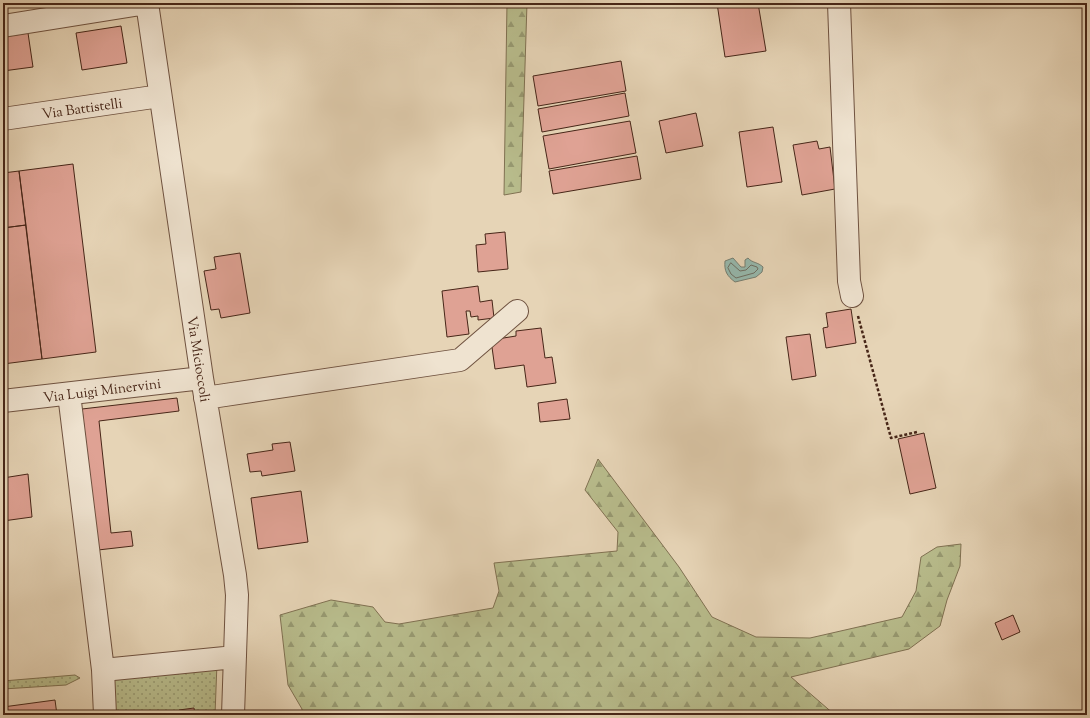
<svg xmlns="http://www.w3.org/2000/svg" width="1090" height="718" font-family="'Sorts Mill Goudy',serif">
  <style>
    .grass { fill: url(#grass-dots); stroke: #807152 }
    .forest { fill: url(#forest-firs); stroke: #807152 }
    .water { fill: #96b8ac; stroke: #767e71 }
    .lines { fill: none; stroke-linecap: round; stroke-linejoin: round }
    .shore { stroke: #6e6f62; stroke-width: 1 }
    .building { fill: #dfa294; stroke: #472618 }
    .minor-casing { stroke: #6f5240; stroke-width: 24 }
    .path { stroke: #472618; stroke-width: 2.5; stroke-dasharray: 3 2; stroke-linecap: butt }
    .minor { stroke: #efe3d0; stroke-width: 22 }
    .labels { text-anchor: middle; stroke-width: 3.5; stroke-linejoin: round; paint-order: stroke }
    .street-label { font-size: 14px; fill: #472618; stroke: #efe3d0 }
  </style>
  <defs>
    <pattern id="grass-dots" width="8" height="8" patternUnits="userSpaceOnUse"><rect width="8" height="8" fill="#b8bc8c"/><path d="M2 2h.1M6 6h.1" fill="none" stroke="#979971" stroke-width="1.8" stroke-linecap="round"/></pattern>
    <pattern id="forest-firs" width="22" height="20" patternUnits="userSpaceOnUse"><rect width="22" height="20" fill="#b8bc8c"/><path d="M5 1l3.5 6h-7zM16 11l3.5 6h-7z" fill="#979971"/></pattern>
  </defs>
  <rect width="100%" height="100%" fill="#e6d4b6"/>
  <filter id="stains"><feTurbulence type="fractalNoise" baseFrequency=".005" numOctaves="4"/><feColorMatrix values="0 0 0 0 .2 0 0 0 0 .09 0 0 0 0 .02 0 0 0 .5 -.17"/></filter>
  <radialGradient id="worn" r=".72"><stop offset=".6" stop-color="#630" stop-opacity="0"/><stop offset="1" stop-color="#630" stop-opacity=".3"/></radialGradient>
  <path class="grass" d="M217,663L215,715H110L108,674Z
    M75,675L80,678L66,685L3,689V681Z"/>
  <path class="forest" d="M507,3H527L521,192L504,195Z
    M598,459L679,567L712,617L756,637L810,638L902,617L916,591L921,557L937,547L961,544L960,566L947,600L940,626L909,649L791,677L835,715H302V709L288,685L280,615L331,600L373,607L385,622L399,624L493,608L499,591L494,563L617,551L618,532L585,490Z"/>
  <path class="water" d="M733,258L741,267H745V260L748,258C752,263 758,262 763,267L762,272L756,277L735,282C727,276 724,271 725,261Z"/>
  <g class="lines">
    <path class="shore" d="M731,263L740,271L746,270L751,265L757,267L758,269L754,273L736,278L731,274L728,268Z"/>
  </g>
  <path class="building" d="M717,3H758L766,51L725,57Z
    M121,26L127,63L82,70L76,33Z
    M28,33L33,67L3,71V37Z
    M621,61L626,91L538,106L533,76Z
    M625,93L629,116L542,132L538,109Z
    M696,113L703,146L666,153L659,121Z
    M630,121L636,153L549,169L543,136Z
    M773,127L782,182L747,187L739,132Z
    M817,141L819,149L830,147L835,189L802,195L793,145Z
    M637,156L641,179L553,194L549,171Z
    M73,164L96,352L42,359L19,171Z
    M19,171L26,225L3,228V173Z
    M26,225L42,359L3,364V228Z
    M505,232L508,269L478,272L476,245L486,244L485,234Z
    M240,253L250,313L221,318L219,309L211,310L204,271L216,269L214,257Z
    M478,286L480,302L492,300L494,318L478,320V316L471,317L470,311H466L469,334L447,337L442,291Z
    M851,309L856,343L826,348L823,328L828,327L826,313Z
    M541,328L545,358L552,357L556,383L527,387L524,365L495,369L491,340L516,336V331Z
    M810,334L816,376L792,380L786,337Z
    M177,398L179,411L99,421L111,533L131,531L133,546L98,550L82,409Z
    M567,399L570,419L540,422L538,403Z
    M924,433L936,488L910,494L898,439Z
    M290,442L295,471L262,476L261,471L250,472L247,454L273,450L272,444Z
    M28,474L32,517L3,521V478Z
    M301,491L308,542L258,549L251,498Z
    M1013,615L1020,632L1002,640L995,623Z
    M55,700L57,715H3V707Z
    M194,708L195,715H180L179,710Z"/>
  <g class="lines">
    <g class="minor-casing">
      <path id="minor" d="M147,3L202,378L235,575L237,595L233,715
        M839,3L849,281L852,296
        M3,26L147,3
        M3,119L160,96
        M69,394L103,670L105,715
        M205,398L460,360L517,311
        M3,401L202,378
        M103,670L235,657"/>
    </g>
    <path class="path" d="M858,316L891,438L917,432"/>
    <use href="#minor" class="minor"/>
  </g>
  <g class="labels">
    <g class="street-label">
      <text transform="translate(82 108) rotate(-8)" y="5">Via Battistelli</text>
      <text transform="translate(199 359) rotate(81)" y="5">Via Micioccoli</text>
      <text transform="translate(102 390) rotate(-7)" y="5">Via Luigi Minervini</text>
    </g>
  </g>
  <rect width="1090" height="718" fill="none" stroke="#e6d4b6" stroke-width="16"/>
  <rect x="4" y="4" width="1082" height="710" fill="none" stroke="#472618" stroke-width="2"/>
  <rect x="8" y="8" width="1074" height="702" fill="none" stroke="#472618"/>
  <rect width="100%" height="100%" filter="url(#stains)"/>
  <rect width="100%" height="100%" fill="url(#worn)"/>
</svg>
